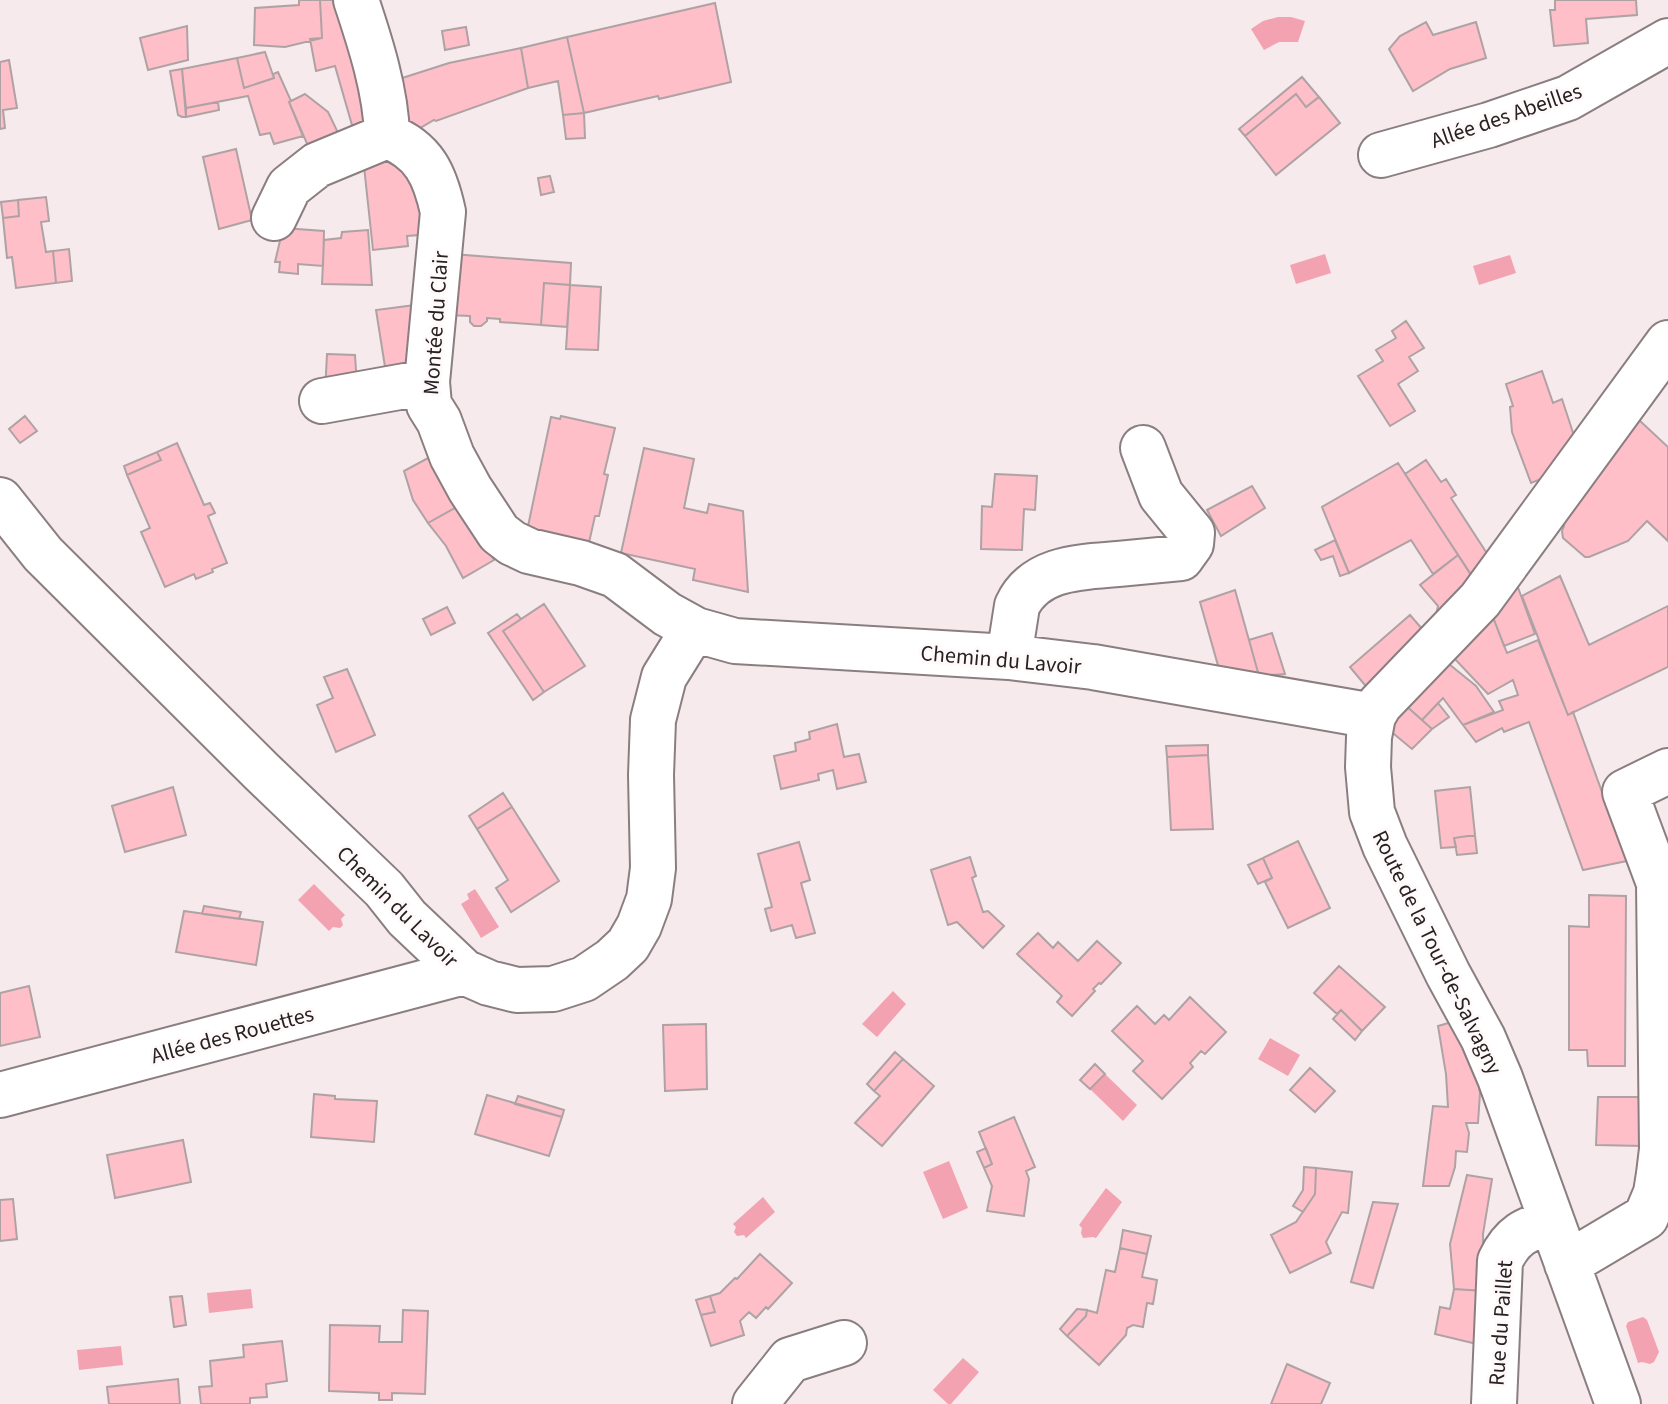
<svg xmlns="http://www.w3.org/2000/svg" width="1668" height="1404" font-family="'Source Sans 3',sans-serif">
  <style>
    .water { fill: #f3a2b1 }
    .building { fill: #febfc9; stroke: #afa2a4; stroke-width: 2 }
    .lines { fill: none; stroke-linecap: round; stroke-linejoin: round }
    .minor-casing { stroke: #8a7e80; stroke-width: 48 }
    .minor { stroke: #fff; stroke-width: 44 }
    .labels { text-anchor: middle; stroke-width: 6; stroke-linejoin: round; paint-order: stroke }
    .street-label { font-size: 22px; fill: #262122; stroke: #fff9fa }
  </style>
  <rect width="100%" height="100%" fill="#f7eaec"/>
  <path class="water" d="M1278,17H1291L1305,21L1298,42H1279L1264,50L1251,29L1263,21Z
    M1325,254L1331,273L1296,284L1290,265Z
    M1510,255L1516,273L1479,285L1473,266Z
    M314,884L345,915L341,919L343,925L340,928L333,927L329,931L298,900Z
    M475,889L499,927L481,938L461,904L469,899L467,894Z
    M893,991L906,1004L877,1037L862,1024Z
    M1270,1038L1300,1055L1288,1076L1258,1059Z
    M1105,1074L1137,1105L1123,1121L1090,1089Z
    M949,1161L968,1208L943,1219L923,1172Z
    M1106,1188L1122,1202L1096,1238L1093,1237L1083,1238L1081,1233L1082,1228L1079,1225Z
    M763,1197L775,1212L746,1238L744,1235L737,1236L734,1232L736,1227L733,1224Z
    M251,1289L253,1308L209,1313L207,1293Z
    M1643,1317L1647,1320L1659,1352L1654,1362L1650,1364L1642,1362L1638,1363L1626,1326L1628,1322Z
    M121,1346L123,1365L79,1370L77,1350Z
    M963,1358L979,1372L951,1404H948L933,1390Z"/>
  <path class="building" d="M299,0H320L322,38L285,47L254,45L255,8L299,5Z
    M320,0H344L378,119L354,132L335,66L316,71L310,39L322,38Z
    M1555,0H1636L1637,15L1586,19L1588,43L1554,46L1550,10H1555Z
    M715,3L731,82L659,99L658,96L584,113L567,37Z
    M1426,22L1433,35L1476,22L1486,58L1450,69L1413,91L1389,49L1400,36Z
    M187,26L188,60L148,70L140,38Z
    M466,27L469,45L445,50L442,31Z
    M567,37L584,113L563,115L558,81L528,88L521,48Z
    M521,48L528,88L436,121L434,120L410,134L393,81L449,63Z
    M265,52L274,78L244,88L237,58Z
    M237,58L244,88L274,78L273,74L278,72L291,101L289,102L303,136L274,144L270,133L260,135L248,96L186,108L182,69Z
    M9,60L17,108L3,110L5,128L0,129V62Z
    M182,69L186,117H182L178,115L170,71Z
    M1302,77L1319,97L1306,107L1296,94L1245,136L1239,129Z
    M305,94L328,112L341,139L311,153L289,102Z
    M1296,94L1306,107L1319,97L1340,123L1276,175L1245,136Z
    M218,102L219,110L186,117V108Z
    M584,113L585,138L566,139L563,115Z
    M236,149L252,220L219,229L203,157Z
    M397,151L399,169L416,166L433,234L407,236L408,246L373,250L363,157Z
    M550,176L554,192L541,195L538,178Z
    M46,197L49,221L41,222L46,252L53,251L56,283L16,288L12,257L7,258L3,218L19,216L18,200Z
    M18,200L19,216L3,218L1,202Z
    M283,228L324,231L323,266L298,264V274L279,272L280,262H275Z
    M368,230L372,285L322,284L324,240L341,238L342,232Z
    M69,249L72,281L56,283L53,251Z
    M452,254L571,263L570,285L544,283L541,325L500,322V319L487,318V321L481,326H474L470,322V316L447,315Z
    M544,283L570,285L567,327L541,325Z
    M570,285L601,287L598,350L566,349Z
    M423,304L412,374L386,373L376,310Z
    M1406,321L1424,348L1409,357L1418,371L1398,384L1415,411L1390,426L1358,376L1383,361L1376,350L1396,338L1392,331Z
    M327,354L355,355L357,386L325,393Z
    M1542,371L1553,403L1562,399L1578,448L1559,472L1531,483L1512,432L1510,407L1513,406L1506,384Z
    M25,416L37,431L20,443L9,429Z
    M561,416L615,428L604,474L608,475L599,516H595L588,547L527,531L551,417L560,419Z
    M1638,419L1668,447V541L1647,521L1628,541L1589,557H1585L1563,538L1562,531L1564,526L1558,522Z
    M177,443L204,505L210,503L215,513L208,516L227,563L212,569L213,572L196,579L194,574L165,587L141,532L150,528L127,475L161,460L157,452Z
    M644,448L694,459L684,508L707,513L709,504L743,511L748,592L693,580L695,569L621,553Z
    M441,451L462,504L428,523L413,500L404,471Z
    M157,452L161,460L127,475L124,466Z
    M1426,460L1441,482L1446,479L1456,495L1451,498L1488,555L1472,576L1405,474Z
    M1398,463L1458,555L1433,574L1411,540L1349,573L1322,507Z
    M995,474L1037,476L1035,510L1024,509L1022,550L981,549L982,506L992,507Z
    M1252,486L1265,508L1221,536L1207,510Z
    M462,504L494,560L463,578L446,546L428,523Z
    M1335,540L1349,573L1340,576L1333,556L1321,560L1315,550Z
    M1458,555L1478,586L1439,622L1434,616L1436,615L1438,606L1420,585Z
    M1560,576L1589,645L1668,606V667L1568,715L1522,596Z
    M1516,582L1535,634L1504,646L1491,612Z
    M1235,590L1259,676L1219,669L1200,602Z
    M544,604L585,666L544,692L503,631Z
    M447,607L455,623L431,635L423,619Z
    M1491,612L1507,653L1538,640L1568,715L1573,712L1627,861L1583,870L1529,722L1504,732L1502,728L1476,742L1463,725L1503,710L1499,701L1518,695L1513,680L1488,694L1453,657Z
    M517,614L521,619L503,631L544,692L533,700L488,633Z
    M1410,615L1429,637L1369,690L1350,667Z
    M1272,633L1285,674L1259,676L1249,640Z
    M1444,660L1476,686L1494,712L1463,725L1443,698L1422,720L1404,704Z
    M347,669L375,735L336,752L317,705L333,698L324,677Z
    M1438,703L1449,717L1432,729L1422,720Z
    M1404,704L1432,729L1412,749L1388,729Z
    M837,724L844,757L859,754L866,782L837,789L833,770L818,774L819,780L781,789L774,756L796,751L795,743L810,739L809,732Z
    M1208,745V755L1167,757L1166,746Z
    M1208,755L1213,829L1171,830L1167,757Z
    M173,787L186,835L125,852L112,806Z
    M1470,787L1475,835L1454,838L1456,847L1441,848L1435,791Z
    M503,793L512,807L477,829L469,816Z
    M512,807L559,881L511,912L496,888L508,880L477,829Z
    M1475,835L1477,853L1457,855L1454,838Z
    M1298,841L1330,908L1288,928L1265,882L1272,878L1263,858Z
    M799,842L810,880L801,883L815,933L796,938L792,925L771,931L765,909L772,907L758,854Z
    M970,857L976,876L972,878L983,912L988,911L1004,926L983,948L957,922L948,925L931,870Z
    M1263,858L1272,878L1258,884L1248,865Z
    M1589,895L1626,896L1625,1066H1588L1587,1050H1569V926L1589,927Z
    M204,906L241,912L239,919L202,914Z
    M184,911L263,922L256,965L176,952Z
    M1038,933L1053,948L1058,942L1078,961L1097,941L1121,963L1101,984L1099,983L1093,989L1095,991L1072,1016L1057,1002L1062,996L1017,954Z
    M1339,966L1385,1007L1362,1031L1341,1010L1337,1014L1314,993Z
    M29,986L40,1037L0,1046V993Z
    M1190,997L1226,1032L1205,1054L1201,1051L1190,1063L1193,1067L1162,1099L1133,1071L1143,1061L1112,1031L1137,1006L1155,1024L1164,1015L1169,1020Z
    M1341,1010L1362,1031L1355,1040L1333,1019Z
    M1459,1020L1473,1045L1480,1093L1478,1123H1466L1469,1133L1467,1152L1456,1151L1455,1167L1449,1186H1423L1433,1106L1448,1107L1446,1074L1438,1026Z
    M706,1024L707,1089L665,1091L663,1025Z
    M895,1052L903,1059L874,1091L867,1084Z
    M903,1059L934,1086L882,1146L855,1123L880,1096L874,1091Z
    M1095,1064L1105,1074L1090,1089L1080,1080Z
    M1310,1068L1335,1091L1315,1112L1290,1090Z
    M314,1094L335,1096V1099L377,1101L374,1142L311,1137Z
    M487,1095L562,1117L549,1156L475,1134Z
    M518,1096L564,1110L562,1117L515,1104Z
    M1598,1097H1644L1643,1146L1596,1145Z
    M1014,1117L1035,1167L1026,1171L1029,1179L1024,1216L987,1211L992,1186L984,1168L992,1164L979,1132Z
    M183,1140L191,1182L115,1198L107,1155Z
    M986,1148L992,1164L984,1168L977,1152Z
    M1304,1167L1316,1168L1315,1194L1303,1212L1293,1206L1303,1190Z
    M1316,1168L1352,1172L1348,1213L1342,1212L1326,1242L1331,1253L1290,1273L1271,1235L1296,1222L1315,1194Z
    M1467,1175L1492,1179L1483,1234L1484,1291L1454,1289L1450,1244Z
    M13,1199L17,1239L0,1241V1200Z
    M1373,1202L1398,1204L1373,1288L1351,1282Z
    M1123,1230L1151,1236L1147,1254L1120,1248Z
    M1120,1248L1147,1254L1142,1277L1157,1280L1153,1304L1147,1303L1143,1327L1133,1325L1127,1328L1126,1335L1099,1365L1067,1336L1086,1316L1087,1310L1097,1313L1106,1270L1115,1272Z
    M760,1254L792,1283L768,1309L766,1307L756,1318L749,1312L740,1321L744,1335L711,1346L701,1315L715,1312L710,1296L720,1293L735,1278L737,1279Z
    M1454,1289L1484,1291L1485,1346L1435,1334L1440,1307L1450,1309Z
    M182,1296L186,1325L174,1327L170,1297Z
    M710,1296L715,1312L701,1315L696,1300Z
    M1077,1309L1087,1310L1086,1316L1067,1336L1060,1329Z
    M403,1310L428,1311L425,1394L392,1393V1400H379V1393L329,1391L330,1325L380,1326L379,1342H402Z
    M282,1341L287,1381L266,1384L267,1397L250,1398V1404H201L199,1387L212,1386L210,1361L244,1357L243,1345Z
    M1287,1364L1330,1383L1321,1404H1271Z
    M178,1379L180,1404H109L107,1387Z"/>
  <g class="lines">
    <g class="minor-casing">
      <path id="minor" d="M356,0C370,42 386,91 387,136C424,150 435,175 443,212L427,382L429,405L439,421L452,456L470,489L499,533L512,543L529,551L581,563L615,575L667,614L696,630L735,641L1009,657L1093,667L1373,716
        M1381,155L1489,125L1568,98L1668,41
        M274,218L289,187L317,165L387,136
        M322,401L427,382
        M0,500L43,554L262,772L384,889L407,918L464,972L489,983L517,990L553,989L584,979L612,960L628,945L639,926L649,899L653,868L651,775L653,720L664,677L687,640L696,630
        M1009,657L1017,606C1035,567 1081,567 1118,564C1139,562 1160,560 1181,558L1191,544L1192,533L1161,495L1143,448
        M0,1095L464,972
        M1567,1264L1646,1217L1656,1193L1659,1174L1662,1149L1659,883L1625,792L1668,771
        M755,1404L790,1360L844,1343
        M1494,1404L1500,1261C1512,1235 1525,1230 1551,1221
        M1618,1404L1500,1078L1483,1038L1448,974L1385,846L1372,812L1368,767L1369,737L1373,716L1380,704L1480,600L1668,343"/>
    </g>
    <use href="#minor" class="minor"/>
  </g>
  <g class="labels">
    <g class="street-label">
      <text transform="translate(1506 115) rotate(-19)" y="8">Allée des Abeilles</text>
      <text transform="translate(435 323) rotate(-86)" y="8">Montée du Clair</text>
      <text transform="translate(1001 659) rotate(5)" y="8">Chemin du Lavoir</text>
      <text transform="translate(398 906) rotate(45)" y="8">Chemin du Lavoir</text>
      <text transform="translate(1438 952) rotate(64)" y="8">Route de la Tour-de-Salvagny</text>
      <text transform="translate(232 1034) rotate(-15)" y="8">Allée des Rouettes</text>
      <text transform="translate(1500 1323) rotate(-86)" y="8">Rue du Paillet</text>
    </g>
  </g>
</svg>
